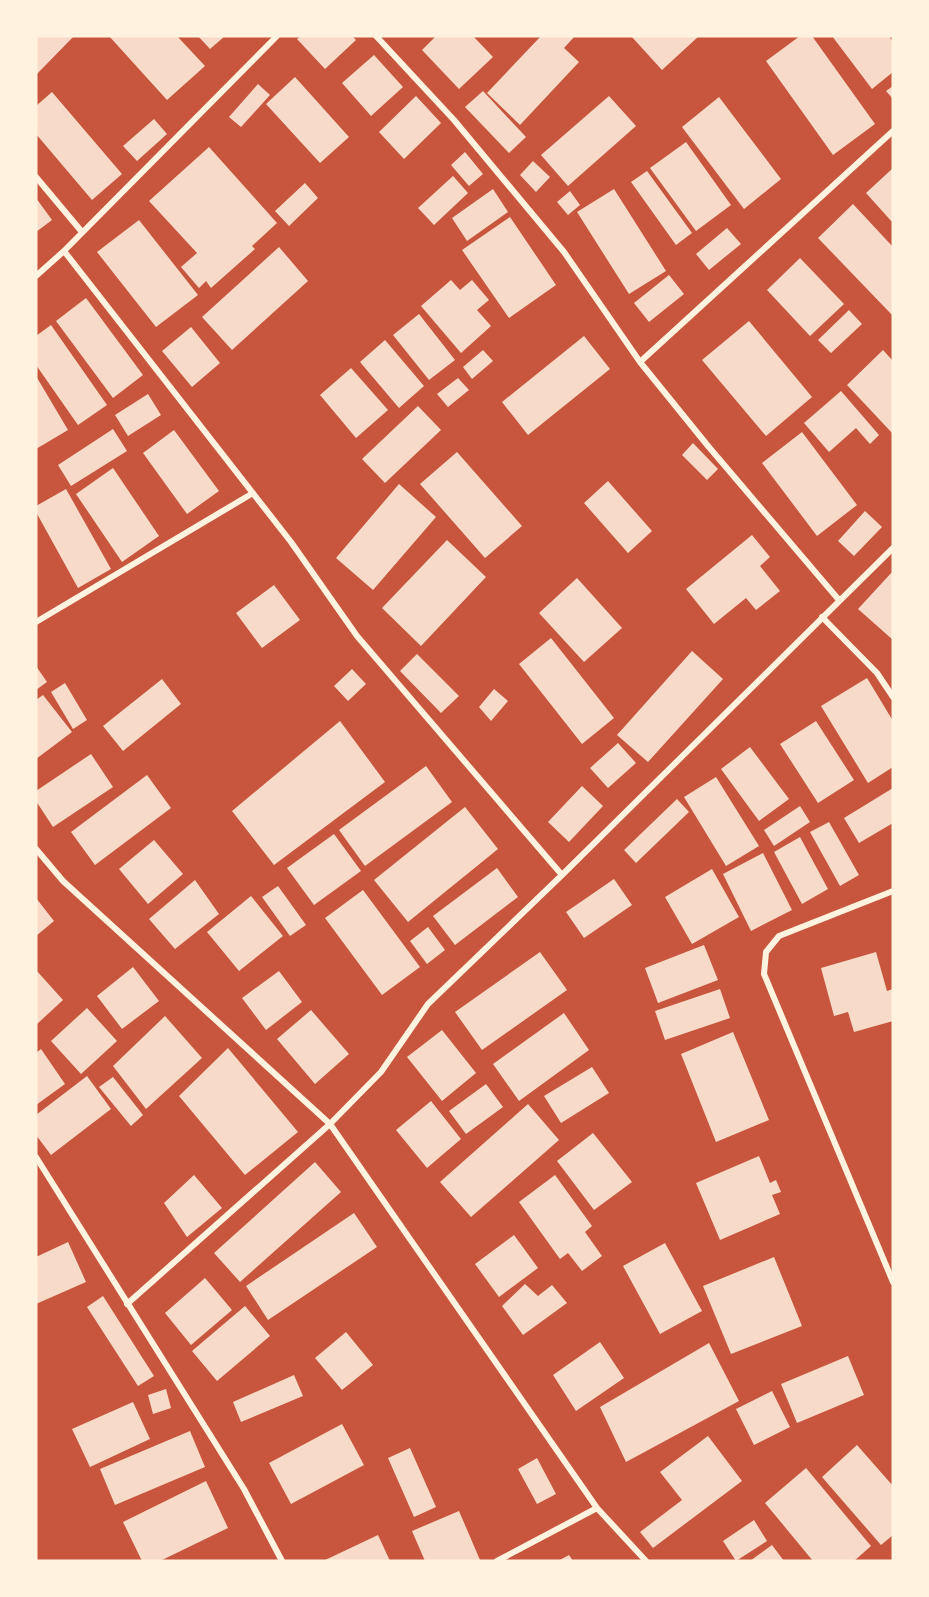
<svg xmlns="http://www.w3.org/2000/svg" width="929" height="1597" font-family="'Zilla Slab',serif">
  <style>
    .building { fill: #f7dbc8 }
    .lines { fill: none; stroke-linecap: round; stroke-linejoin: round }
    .minor { stroke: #fff3e0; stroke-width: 6 }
  </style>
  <rect width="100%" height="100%" fill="#c8553d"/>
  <path class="building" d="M36,36H74L36,75Z
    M109,36H177L205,66L167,100Z
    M198,36H225L210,49Z
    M301,36H352L356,40L325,69L297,39Z
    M436,36H473L493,57L459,89L422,50Z
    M541,36H575L564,48L579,62L520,125L487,93Z
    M631,36H699L662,70Z
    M800,36H812L875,124L833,155L766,61Z
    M832,36H889L893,42V72L872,89Z
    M374,55L403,87L371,116L342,83Z
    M295,77L349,137L320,163L266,104Z
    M258,84L270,95L241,127L229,117Z
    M893,86V99L886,91Z
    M483,91L526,137L509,153L465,107Z
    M52,92L122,174L92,200L36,134V106Z
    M416,96L441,123L404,159L379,132Z
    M609,96L636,126L568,186L541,155Z
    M719,97L781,179L744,209L682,127Z
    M154,119L167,134L137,161L123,146Z
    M686,142L731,205L696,231L650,168Z
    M209,147L277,223L252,246L255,249L211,288L206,281L199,288L181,267L197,253L149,201Z
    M465,152L483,174L469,186L451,165Z
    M533,161L550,177L536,192L520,175Z
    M893,168V223L866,193Z
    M647,171L692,233L676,245L631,182Z
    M453,176L468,193L434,225L418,208Z
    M305,183L318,198L289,226L275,211Z
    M493,189L508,212L467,241L452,218Z
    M614,189L666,271L629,294L577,212Z
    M570,191L580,205L568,215L557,202Z
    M36,198L52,220L36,232Z
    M853,204L893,247V316L818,238Z
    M510,217L556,285L509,318L462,250Z
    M139,220L198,295L156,327L97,252Z
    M727,228L741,244L709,270L696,254Z
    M279,247L308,281L232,350L202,317Z
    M800,258L844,304L810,336L767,290Z
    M669,275L684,294L649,322L634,303Z
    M451,280L460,290L472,280L489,300L477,310L491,326L461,353L421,306Z
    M86,298L143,375L113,398L56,321Z
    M849,310L862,324L831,353L818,340Z
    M419,314L455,360L429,380L393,335Z
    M749,321L812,397L766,436L702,360Z
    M51,325L107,405L78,425L36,365V336Z
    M191,327L220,363L192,387L162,351Z
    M584,336L610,369L528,435L502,402Z
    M385,340L424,386L399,408L360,362Z
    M483,350L493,361L472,379L463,367Z
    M883,350L893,361V434L847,385Z
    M351,368L388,410L356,438L320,395Z
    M36,376L68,430L36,449Z
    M458,378L469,390L448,407L437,394Z
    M841,391L879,435L870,444L856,428L829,452L804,423Z
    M148,394L161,415L128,436L115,415Z
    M418,406L441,430L385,483L362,459Z
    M113,429L127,451L71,486L58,465Z
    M174,430L219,491L187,514L143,453Z
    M802,432L857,505L817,536L762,463Z
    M693,443L718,469L707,480L682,455Z
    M457,452L522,526L485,558L420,484Z
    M113,468L159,536L122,562L76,494Z
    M608,481L652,531L628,553L584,503Z
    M399,484L436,517L373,590L336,558Z
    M66,489L111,569L78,588L36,512V506Z
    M865,511L882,527L854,556L838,541Z
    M752,535L770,557L760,566L780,591L756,610L746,598L714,624L686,589Z
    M447,540L486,577L421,646L382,608Z
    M893,571V640L858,609Z
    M577,578L622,628L584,662L539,613Z
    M274,585L300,620L262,648L236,613Z
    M551,638L614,718L582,744L519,664Z
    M692,651L723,679L648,762L617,735Z
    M417,654L459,696L441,713L400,671Z
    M36,666L47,682L36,690Z
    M352,669L366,684L348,701L334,686Z
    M867,678L893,721V767L868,783L821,706Z
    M162,679L181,704L123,751L103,726Z
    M65,683L87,720L73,729L51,692Z
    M494,689L508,701L491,721L479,707Z
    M43,695L72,732L36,759V700Z
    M340,721L385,782L274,865L232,811Z
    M816,721L854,780L818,803L780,744Z
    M618,743L636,763L608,788L590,768Z
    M750,747L789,799L759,821L721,769Z
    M91,754L113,787L53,827L36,801V791Z
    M426,766L452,802L365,866L339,830Z
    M147,775L171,808L95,865L71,832Z
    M716,777L759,846L726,866L684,797Z
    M582,786L603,806L569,842L548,822Z
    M893,788V823L859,843L844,818Z
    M677,799L689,812L636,863L624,850Z
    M800,806L810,822L774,846L764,830Z
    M465,807L498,849L408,922L374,880Z
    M829,822L859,875L840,886L810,832Z
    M334,834L361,871L314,905L287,868Z
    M800,837L828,889L802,904L774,852Z
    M154,840L183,874L148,904L119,869Z
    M763,853L792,910L751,931L723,874Z
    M497,868L518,897L455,945L433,916Z
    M712,869L739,917L692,944L665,897Z
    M614,879L632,905L584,938L566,912Z
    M195,880L219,914L175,949L149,919Z
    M278,886L306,925L290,936L262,897Z
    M363,890L420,967L382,995L325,918Z
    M251,896L283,936L239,971L207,932Z
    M36,898L54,921L36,936Z
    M428,927L445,950L427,964L410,941Z
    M704,945L718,980L658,1003L645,968Z
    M540,952L567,990L482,1050L455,1012Z
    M876,952L887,991L893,989V1021L854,1032L848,1012L834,1016L821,968Z
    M133,967L159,1001L122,1029L97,996Z
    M36,970L63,1000L36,1025Z
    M279,971L302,1002L266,1030L242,998Z
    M720,989L730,1018L665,1040L655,1011Z
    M87,1008L117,1041L81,1074L51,1041Z
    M311,1010L349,1054L315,1084L277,1039Z
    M564,1013L589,1050L519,1101L493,1064Z
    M165,1016L202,1058L146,1109L113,1066Z
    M442,1030L476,1073L442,1101L407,1057Z
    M733,1032L769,1120L716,1142L681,1054Z
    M228,1048L298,1132L245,1175L179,1096Z
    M41,1049L65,1084L36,1105V1053Z
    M592,1067L609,1093L561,1123L544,1096Z
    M87,1076L111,1109L51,1155L36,1135V1115Z
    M113,1077L143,1115L131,1126L99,1087Z
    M486,1084L503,1107L466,1134L449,1111Z
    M431,1101L461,1139L427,1168L396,1130Z
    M528,1104L559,1140L471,1217L440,1182Z
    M593,1133L632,1182L594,1210L557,1161Z
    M759,1156L770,1183L776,1180L781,1192L772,1195L780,1214L720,1240L696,1183Z
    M315,1162L341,1192L240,1282L214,1253Z
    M194,1175L222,1208L187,1237L164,1203Z
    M555,1175L592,1226L585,1232L602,1256L582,1271L568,1253L560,1259L519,1202Z
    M354,1213L377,1247L268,1320L246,1286Z
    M514,1235L538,1268L499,1297L475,1264Z
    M68,1242L86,1282L36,1304V1257Z
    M665,1243L702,1311L660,1334L623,1266Z
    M774,1257L802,1326L731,1354L703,1286Z
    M205,1278L232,1310L191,1345L165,1313Z
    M525,1284L538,1296L552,1285L567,1303L523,1335L502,1306Z
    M103,1296L154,1376L138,1386L87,1307Z
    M245,1306L270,1336L217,1381L192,1351Z
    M346,1332L373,1365L342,1390L315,1358Z
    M600,1342L624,1378L576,1411L553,1375Z
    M709,1343L739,1401L626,1462L600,1407Z
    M848,1356L864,1395L797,1423L781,1384Z
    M294,1375L303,1396L241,1422L233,1402Z
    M166,1389L171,1408L153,1414L148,1395Z
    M772,1391L790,1427L754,1445L736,1409Z
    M133,1402L150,1439L90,1467L72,1429Z
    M342,1424L364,1465L291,1504L269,1463Z
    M190,1431L205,1467L115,1505L100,1469Z
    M708,1436L742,1481L653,1548L640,1532L682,1500L660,1472Z
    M857,1445L893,1486V1535L881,1545L822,1477Z
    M410,1448L436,1507L414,1517L388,1458Z
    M537,1458L556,1494L537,1504L518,1469Z
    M806,1468L871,1546L854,1561H813L765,1503Z
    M206,1481L228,1528L160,1561H142L123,1522Z
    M459,1511L480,1560L425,1561L412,1531Z
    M754,1520L767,1541L736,1561L723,1541Z
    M378,1535L390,1561H323Z
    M772,1545L784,1561H750Z
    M569,1555L573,1561H558Z"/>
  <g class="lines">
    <path class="minor" d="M376,36L454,120L564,252L640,362L708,446L839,600
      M36,177L82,232
      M64,251L291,542L357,636L562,875
      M36,276L64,251L277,36
      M640,362L893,131
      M822,617L877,673L893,697
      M36,622L253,493
      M36,849L63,881L330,1124L127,1304
      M893,891L779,936L766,952L764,974L893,1282
      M36,1157L244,1489L282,1561
      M497,1561L597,1508
      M646,1561L597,1508L330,1124L381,1072L428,1004L562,875L893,548"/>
  </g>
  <rect width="929" height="1597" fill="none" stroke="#fff3e0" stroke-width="75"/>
</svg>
